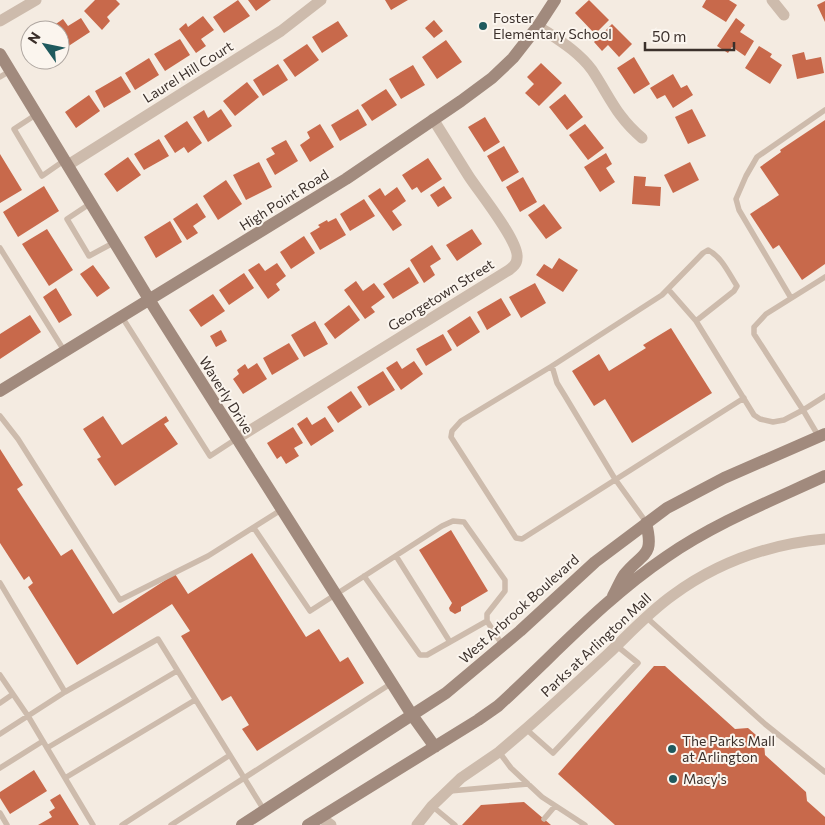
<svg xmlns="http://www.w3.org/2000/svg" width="825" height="825" font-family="Commissioner,sans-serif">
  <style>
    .building { fill: #c8694b }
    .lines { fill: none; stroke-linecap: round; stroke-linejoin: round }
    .lane { stroke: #cdbbac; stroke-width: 5.5 }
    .street { stroke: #cdbbac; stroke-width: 11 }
    .secondary { stroke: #a18a7d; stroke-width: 12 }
    .poi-dot { fill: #1f5a5e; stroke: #fbf5ee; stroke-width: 2 }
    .labels { text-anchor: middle; stroke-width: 4; stroke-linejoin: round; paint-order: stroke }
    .poi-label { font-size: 14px; fill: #3b302b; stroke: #fbf5ee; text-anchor: start }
    .street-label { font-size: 14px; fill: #3b302b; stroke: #fbf5ee }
  </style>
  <rect width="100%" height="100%" fill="#f4ebe1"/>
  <path class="building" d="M95,0H116L120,4L107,17L110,21L102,30L84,11Z
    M238,0L250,16L224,33L213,17Z
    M248,0H271L256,11Z
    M385,0H408L391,10Z
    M589,0L609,20L595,34L575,13Z
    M706,0H729L737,5L726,22L702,7Z
    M825,1V22L817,5Z
    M203,16L214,30L201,39L206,46L196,53L179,29L186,23L188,27Z
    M81,18L90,32L67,47L60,36V30H56L53,26L63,19L68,26Z
    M736,18L745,25L740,32L754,41L745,56L732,47L728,53L717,46Z
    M434,20L443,31L434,38L425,28Z
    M338,21L348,36L322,53L312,37Z
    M612,24L632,44L619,57L608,45L602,51L594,42Z
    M180,39L190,55L165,71L154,54Z
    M446,40L462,62L437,79L422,57Z
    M307,44L319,60L295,77L283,60Z
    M759,46L772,54L770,57L782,65L770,84L745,68Z
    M804,52L806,60L821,57L824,73L797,79L792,55Z
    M634,57L650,84L634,94L617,68Z
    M149,58L159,75L135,90L125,73Z
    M541,63L562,83L539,106L525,93L534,84L527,77Z
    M278,64L288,80L263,96L253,80Z
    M413,65L425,85L401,99L389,79Z
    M673,74L681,88L687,85L693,95L673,108L665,95L657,99L650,88Z
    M121,76L131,92L104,108L95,91Z
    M247,82L259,97L235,116L223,101Z
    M386,89L397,105L372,121L361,105Z
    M565,94L583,117L567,130L549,107Z
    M89,95L100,111L76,128L65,112Z
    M221,109L232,126L208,142L193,117L204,110L208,118Z
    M358,109L367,125L340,141L331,125Z
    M692,109L706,136L688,144L675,117Z
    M485,117L500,142L484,152L468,127Z
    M825,120V264L802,280L779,245L773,249L750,214L779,195L760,167L781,152L780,150Z
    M187,121L202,143L188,153L184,147L175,153L164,136Z
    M320,124L334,147L310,162L300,145L310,138L307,132Z
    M585,124L604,148L588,160L569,135Z
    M159,139L169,156L144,170L134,154Z
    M286,140L298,161L275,175L266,159L275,154L271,148Z
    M504,146L519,172L502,182L487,156Z
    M606,153L612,164L606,168L615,182L600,192L584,167Z
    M0,154L22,190L0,203Z
    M128,157L141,175L117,192L104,174Z
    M428,158L442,179L421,193L417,187L412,190L402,175Z
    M259,162L272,187L246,200L233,175Z
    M690,162L699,180L673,193L664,175Z
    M634,176L646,177L645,186L661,187L660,206L632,204Z
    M523,177L537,202L520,212L506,187Z
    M226,180L242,204L218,220L203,196Z
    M44,186L59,211L18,237L3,212Z
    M444,186L452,198L438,207L430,195Z
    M397,187L406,201L392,211L402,225L393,231L368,196L380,188L385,196Z
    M364,199L375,216L350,231L340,214Z
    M197,203L206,217L193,226L198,233L187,240L173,219Z
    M544,204L562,228L546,239L528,215Z
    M336,218L346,235L320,250L310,233L320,227L318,225L327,220L328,222Z
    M170,221L182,242L156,258L144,237Z
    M47,229L73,270L49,286L22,244Z
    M472,229L482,244L457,261L446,245Z
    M304,236L315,253L291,269L280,252Z
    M432,245L441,259L430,266L435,275L424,283L410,260Z
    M559,258L578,270L563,292L536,275L544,264L552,269Z
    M259,263L265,271L277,263L286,276L276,284L280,290L268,299L248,270Z
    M93,265L110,288L97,297L80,274Z
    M409,267L419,283L393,299L383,284Z
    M244,273L254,288L229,305L219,290Z
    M356,281L363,291L374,283L385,297L371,307L375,312L365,319L344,290Z
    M535,283L546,303L521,318L509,297Z
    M56,288L72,315L59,323L43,297Z
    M213,294L225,311L201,327L189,310Z
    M501,298L511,315L487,330L477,312Z
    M349,305L360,320L335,339L324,324Z
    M30,315L41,332L0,359V334Z
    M470,316L480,332L457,347L447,331Z
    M315,321L328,344L304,357L291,335Z
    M671,328L712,393L632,443L605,399L594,406L572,371L599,354L609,371L646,348L643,345Z
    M221,330L227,341L216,347L210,336Z
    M443,334L452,350L426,366L416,349Z
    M289,343L299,359L272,375L263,358Z
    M397,361L402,369L414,361L423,374L401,390L386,368Z
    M257,363L267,379L243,394L233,379L239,374L237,370L245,364L248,369Z
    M383,371L395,390L369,406L357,387Z
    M351,391L362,407L338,423L327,407Z
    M103,416L122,445L166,416L169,421L164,424L178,444L115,486L97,459L101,457L83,429Z
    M307,417L312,425L325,417L334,431L311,446L297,424Z
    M293,427L303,443L294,448L299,456L286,464L281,456L277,459L267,443Z
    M0,449L23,485L17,489L61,556L72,549L113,614L175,574L188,594L252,553L306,637L319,629L340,662L348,657L364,683L257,751L242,729L249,725L231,696L222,701L181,636L190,631L172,604L77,665L28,587L33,583L29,576L24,580L0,543Z
    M451,530L488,591L461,607V611L455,614L450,611L449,608L452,603L419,550Z
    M654,666H665L735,729L748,728L764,742L765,755L806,792L807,801L825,817V825H615L558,774Z
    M34,770L47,791L10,814L0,798V792Z
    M60,794L79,825H38L52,817L49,812L55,808L50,800Z
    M524,802L551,825H462L481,805Z"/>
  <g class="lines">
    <path class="lane" d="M0,77L10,71
      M37,114L14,129L42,176L65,160
      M91,203L67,219L89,256L115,242
      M0,248L65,352
      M825,277L766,314L754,327V334L803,410L825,396
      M668,289L696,321
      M791,298L739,210L736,199L746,176L757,157L825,110
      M122,317L210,456L236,439
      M552,366L557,383L565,396L615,479L646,522
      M744,398L522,539L516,538L451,437L452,431L461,421L552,366L662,295L703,253L708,250C722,257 729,274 737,286L734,291L696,321L754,415L760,419L773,422L784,420L803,410L819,437
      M0,416L18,439L120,600L208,556L281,510
      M254,528L310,611L442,526L453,521L464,522L505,580V591L487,614V621L503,646
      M396,556L450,642
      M364,576L420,655H427L487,621
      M0,583L65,692L0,734
      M646,617L765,724L825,772
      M0,675L28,716L93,825
      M65,692L158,639L264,810
      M0,703L13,694
      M526,729L553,753L638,663L617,646
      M47,748L177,671
      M499,752L511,768L542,797L585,825
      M0,768L43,741
      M65,778L195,700
      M450,791L528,784
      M432,806L455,825
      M0,813L7,825
      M544,819L555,806
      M122,825L230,755
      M171,825L392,683"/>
    <path class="street" d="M772,0L784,15
      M0,21L36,0
      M538,26C557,39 578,51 592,70C610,97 616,116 642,138
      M68,165L281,31L321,0
      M236,439L509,270C513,267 517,264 517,258C520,242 478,191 468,175C456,156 445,138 433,119
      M320,817L331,825
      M417,825L432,806L461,778L499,752L520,734C550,708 579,681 608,654C629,634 649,612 673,595C718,562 770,544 825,539"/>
    <path class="secondary" d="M0,54L155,309L412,715L435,747
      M0,391L346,179L461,101L492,78L513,58L538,26L555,0
      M613,596C617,589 620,581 624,575C642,552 655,558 646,523
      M242,825L446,693L520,631L595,562L667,508L724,478L825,434
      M308,825L478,720L498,706C553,656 604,599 666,557C715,523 771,501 825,476"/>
  </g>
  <g class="poi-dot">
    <circle cx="483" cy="26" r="5"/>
    <circle cx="672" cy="749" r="5"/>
    <circle cx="673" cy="779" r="5"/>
  </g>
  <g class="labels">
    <g class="poi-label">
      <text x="493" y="23">Foster<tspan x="493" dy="16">Elementary School</tspan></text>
      <text x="682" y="746">The Parks Mall<tspan x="682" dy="16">at Arlington</tspan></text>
      <text x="683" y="784">Macy's</text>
    </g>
    <g class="street-label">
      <text transform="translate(188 72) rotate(-32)" y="5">Laurel Hill Court</text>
      <text transform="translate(284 200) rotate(-32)" y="5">High Point Road</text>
      <text transform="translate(441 295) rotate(-32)" y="5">Georgetown Street</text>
      <text transform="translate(226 395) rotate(58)" y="5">Waverly Drive</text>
      <text transform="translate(519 609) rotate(-42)" y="5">West Arbrook Boulevard</text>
      <text transform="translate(596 645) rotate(-43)" y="5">Parks at Arlington Mall</text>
    </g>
  </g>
  <g transform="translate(45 45) rotate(303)"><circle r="24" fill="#fbf5ee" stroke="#aea6a0"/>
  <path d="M0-4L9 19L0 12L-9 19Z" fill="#1f5a5e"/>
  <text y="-8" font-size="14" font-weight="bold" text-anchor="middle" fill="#3b302b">N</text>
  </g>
  <path d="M645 42v8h89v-8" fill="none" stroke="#3b302b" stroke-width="2.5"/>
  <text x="652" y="42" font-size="15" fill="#3b302b" stroke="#fbf5ee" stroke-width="4" paint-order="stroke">50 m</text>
</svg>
